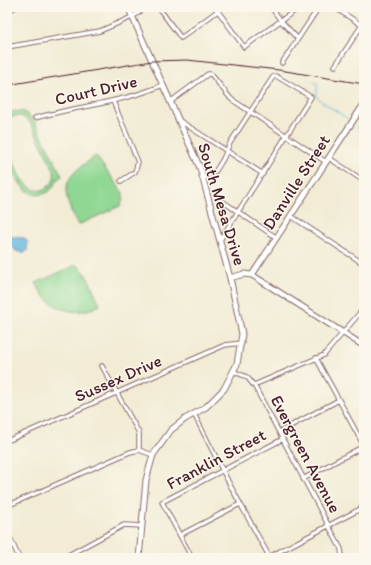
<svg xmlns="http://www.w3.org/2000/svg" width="371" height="565" font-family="Itim,sans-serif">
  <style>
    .green { fill: #8fd793; stroke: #6c7b5f }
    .water { fill: #66b8e2; stroke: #586c86 }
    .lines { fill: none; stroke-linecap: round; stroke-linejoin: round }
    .stream { stroke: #66b8e2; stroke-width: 1 }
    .street-casing { stroke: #856766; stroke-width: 5.5 }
    .secondary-casing { stroke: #856766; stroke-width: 7 }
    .street { stroke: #fff; stroke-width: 3.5 }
    .secondary { stroke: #fff; stroke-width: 5 }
    .rail { stroke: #4a1f2b; stroke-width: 1 }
    .labels { text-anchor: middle; stroke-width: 3; stroke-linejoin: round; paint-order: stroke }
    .street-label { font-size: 17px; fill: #4a1f2b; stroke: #fbf7ec }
  </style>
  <rect width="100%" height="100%" fill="#fbf7ec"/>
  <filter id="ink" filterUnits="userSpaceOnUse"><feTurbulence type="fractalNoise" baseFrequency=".025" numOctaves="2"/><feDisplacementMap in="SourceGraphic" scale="8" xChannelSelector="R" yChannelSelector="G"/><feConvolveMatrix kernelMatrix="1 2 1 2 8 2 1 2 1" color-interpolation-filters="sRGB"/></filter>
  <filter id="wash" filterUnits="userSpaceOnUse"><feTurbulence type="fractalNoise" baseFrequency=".012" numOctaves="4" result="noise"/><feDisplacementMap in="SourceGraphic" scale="16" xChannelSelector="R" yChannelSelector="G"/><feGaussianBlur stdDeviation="0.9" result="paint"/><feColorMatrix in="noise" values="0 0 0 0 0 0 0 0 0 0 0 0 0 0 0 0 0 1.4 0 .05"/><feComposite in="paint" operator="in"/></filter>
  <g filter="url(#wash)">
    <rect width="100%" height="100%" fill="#f2ecd5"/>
    <path class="green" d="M15,111L24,112L34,120L62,176C56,178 55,188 48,192C24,206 7,164 7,146C13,160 27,203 48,187C54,183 55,177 54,170L30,122C23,115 15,114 7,120V114Z
      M96,156L123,193V200L120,206L78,225C59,190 62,177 96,156Z
      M76,265C86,268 95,294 100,305C74,319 48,309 36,283Z"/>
    <path class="water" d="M7,236L24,238L28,242L27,251L24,253L16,251L7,242Z"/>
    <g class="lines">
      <path class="stream" d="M312,81L318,84L316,96L321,101L348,119
        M356,126L364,136"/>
    </g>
  </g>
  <g filter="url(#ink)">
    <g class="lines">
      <g class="street-casing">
        <path id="street" d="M158,7L181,38L223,7
          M215,7L244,47L300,7
          M271,7L281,21L298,39
          M334,7L363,26
          M7,47L100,31L132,17L147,7
          M282,63L319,7
          M335,66L364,22
          M113,101L138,162L135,172L121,181
          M170,102L208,74H211L231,99L326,162
          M35,118C78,106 121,103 163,85
          M180,121L263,174
          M329,158L364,181
          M203,179L215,172L223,159L230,143L273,77L276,76L311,97L220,240
          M219,199L277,238
          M291,216L364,264
          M102,366L139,433V450
          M235,372L247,377L255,387L341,549L342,558
          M254,385L324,355L364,308
          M194,414L230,485L270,558
          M279,432L339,400
          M7,441L225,345L242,343
          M303,479L364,446L316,358
          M7,506L130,452L139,450L153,455
          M7,531L19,558
          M180,535L240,504
          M269,557L364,507
          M63,558L124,525L142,526
          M192,558L162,502L283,439"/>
      </g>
      <g class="secondary-casing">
        <path id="secondary" d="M128,7L200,168L230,278L242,334L237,364L224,389L206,407L185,419L171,430L153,455L146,480L139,558
          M7,11L14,7
          M252,275L364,104
          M230,278L244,274L252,275L364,346"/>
      </g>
      <use href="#street" class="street"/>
      <use href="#secondary" class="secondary"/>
      <path class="rail" d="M7,85L152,61L187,60L279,70L364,84"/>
    </g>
  </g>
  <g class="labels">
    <g class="street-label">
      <text transform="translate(96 90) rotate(-13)" y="6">Court Drive</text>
      <text transform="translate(296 182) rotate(-57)" y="6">Danville Street</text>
      <text transform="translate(222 204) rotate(73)" y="6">South Mesa Drive</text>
      <text transform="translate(118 378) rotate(-24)" y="6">Sussex Drive</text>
      <text transform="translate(306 454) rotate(62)" y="6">Evergreen Avenue</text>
      <text transform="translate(216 459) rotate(-28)" y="6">Franklin Street</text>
    </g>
  </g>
  <rect width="371" height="565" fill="none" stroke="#fbf7ec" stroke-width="24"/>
</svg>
